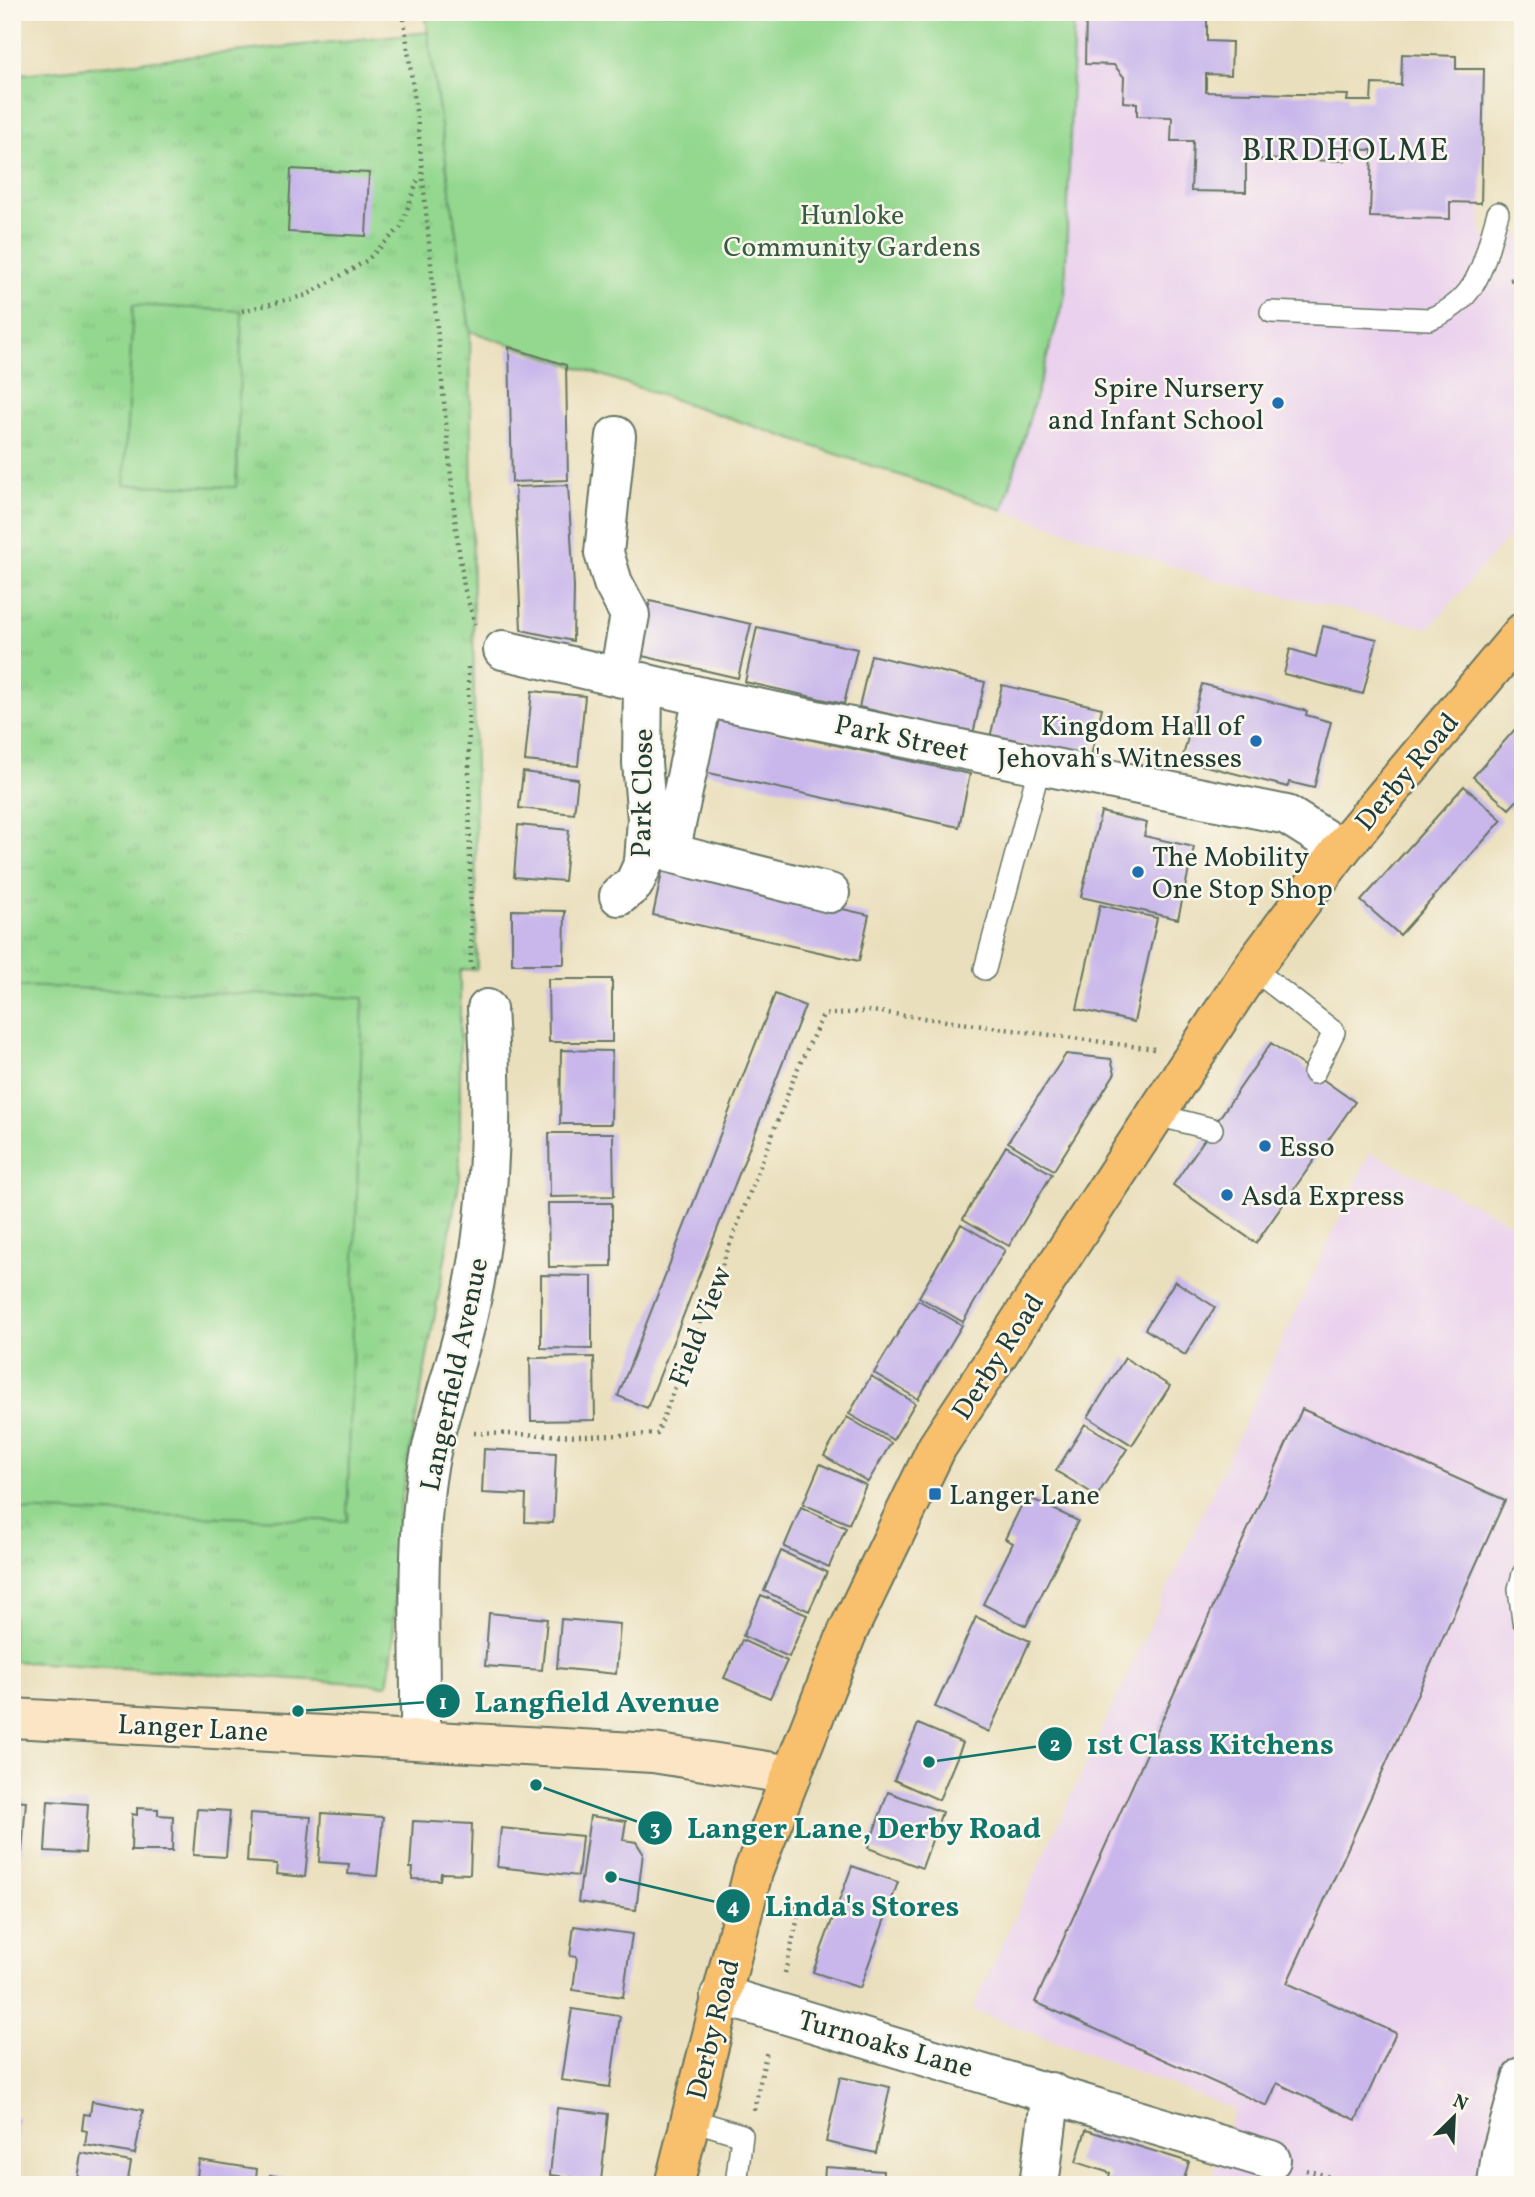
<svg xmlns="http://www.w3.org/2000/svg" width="1535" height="2197" font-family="Vollkorn,serif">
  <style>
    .built { fill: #ead1ed }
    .grass { fill: url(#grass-tufts); stroke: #5a8a62; stroke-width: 2 }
    .garden { fill: #94d890; stroke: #5a8a62; stroke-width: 2 }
    .building { fill: #c9b7eb }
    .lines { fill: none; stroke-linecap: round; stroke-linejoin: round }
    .lane-casing { stroke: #667664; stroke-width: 24 }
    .street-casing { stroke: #667664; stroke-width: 42 }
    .secondary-casing { stroke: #667664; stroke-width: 42 }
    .highway-casing { stroke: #667664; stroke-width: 42 }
    .path { stroke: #667664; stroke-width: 4.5; stroke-dasharray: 2 5; stroke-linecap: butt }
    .lane { stroke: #fff; stroke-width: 21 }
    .street { stroke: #fff; stroke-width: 38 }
    .secondary { stroke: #fce5c4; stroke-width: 38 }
    .highway { stroke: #f8bf6c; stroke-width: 38 }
    .poi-dot { fill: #1f6fb2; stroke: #fbf7ec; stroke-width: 2.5 }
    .labels { text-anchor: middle; stroke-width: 5; stroke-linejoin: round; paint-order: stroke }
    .park-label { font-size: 28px; fill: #365c46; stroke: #fbf7ec }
    .poi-label { font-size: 28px; fill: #1f3d34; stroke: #fbf7ec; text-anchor: start }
    .street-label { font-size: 28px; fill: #1f3d34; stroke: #fbf7ec }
    .quarter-label { font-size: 32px; letter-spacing: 2px; fill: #1f3d34; stroke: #fbf7ec }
    .leader { fill: none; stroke: #0f766e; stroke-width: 2.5 }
    .callout-dot { fill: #0f766e; stroke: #fbf7ec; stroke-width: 2.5 }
    .mark-label { font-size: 21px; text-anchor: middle; font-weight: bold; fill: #fff }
    .callout-label { font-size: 30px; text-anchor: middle; font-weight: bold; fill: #0f766e; stroke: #fbf7ec; stroke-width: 5; stroke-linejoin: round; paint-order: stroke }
  </style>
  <defs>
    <pattern id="grass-tufts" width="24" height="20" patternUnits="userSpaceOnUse" patternTransform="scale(1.75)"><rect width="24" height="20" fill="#94d890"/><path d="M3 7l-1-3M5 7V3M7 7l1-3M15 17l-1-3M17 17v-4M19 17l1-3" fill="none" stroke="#7fba7d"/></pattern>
  </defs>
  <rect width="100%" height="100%" fill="#fbf7ec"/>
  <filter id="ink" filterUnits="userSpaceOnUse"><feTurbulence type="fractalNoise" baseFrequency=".0143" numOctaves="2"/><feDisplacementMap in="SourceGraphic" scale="14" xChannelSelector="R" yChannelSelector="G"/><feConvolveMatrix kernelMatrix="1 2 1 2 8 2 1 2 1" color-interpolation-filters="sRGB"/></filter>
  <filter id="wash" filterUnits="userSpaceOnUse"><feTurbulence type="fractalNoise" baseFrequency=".00686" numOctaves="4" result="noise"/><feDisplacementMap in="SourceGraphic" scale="28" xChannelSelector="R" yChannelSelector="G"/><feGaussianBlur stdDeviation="1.57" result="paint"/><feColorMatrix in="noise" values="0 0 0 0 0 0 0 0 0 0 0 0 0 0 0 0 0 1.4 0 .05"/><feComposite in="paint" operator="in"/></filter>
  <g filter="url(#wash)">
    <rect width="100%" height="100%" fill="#eadfbc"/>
    <path class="built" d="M1074,12H1207V41L1232,42L1231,75L1206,74V92L1348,95V101H1370L1372,84L1401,85L1402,54L1456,56V69H1484L1481,236H1523V520L1429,628L1219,581L1003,510L1065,295Z
      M1370,1152L1523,1229V2185H1210L1235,2109L972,2010Z"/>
    <path class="grass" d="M428,32L470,331L477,969L460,970V1177L398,1516L393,1649L387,1685L12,1661V75Z"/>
    <path class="garden" d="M425,12H1074L1065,295L1003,510L470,331Z
      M133,305L242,311L236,487L124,485Z
      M12,986L363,998L347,1521L12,1510Z"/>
    <g id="blocks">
      <path class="building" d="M1086,12H1207V41L1232,42L1231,75L1206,74V92L1348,95L1347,101H1371L1372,84L1401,85L1402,54L1456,56V69H1484L1481,203L1450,202V219L1370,217L1372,150L1346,149V161L1246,159V192L1191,191L1193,141H1171L1172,117L1137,116V103L1123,102L1124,77L1114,65L1085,64Z
        M291,169L369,173L366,236L288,232Z
        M509,347L566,365L568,480L512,482Z
        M568,485L574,587L573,641L521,630L515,487Z
        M650,601L751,624L738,678L638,655Z
        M1323,626L1377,639L1363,694L1284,674L1290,649L1316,657Z
        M757,627L857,649L844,704L745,682Z
        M871,655L985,682L973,734L859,707Z
        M1202,684L1307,711L1306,715L1331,722L1314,788L1289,782L1288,787L1182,760Z
        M1002,685L1102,708L1090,760L990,738Z
        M532,691L585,696L578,766L525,761Z
        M706,717L970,774L959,827L695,770Z
        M1516,728L1523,733V794L1509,809L1473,777Z
        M523,772L578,779L574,814L519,808Z
        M1464,786L1502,820L1400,935L1361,901Z
        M1101,812L1147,823L1144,836L1194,847L1178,919L1081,897Z
        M518,825L569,830L564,881L514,877Z
        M663,868L869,915L859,961L653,915Z
        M1100,905L1157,918L1134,1022L1077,1009Z
        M512,910L565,911L564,964H512Z
        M548,979H612V1042H549Z
        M775,994L805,1006L647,1408L618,1396Z
        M1271,1043L1355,1102L1256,1243L1173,1185Z
        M561,1050L612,1051L611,1124H560Z
        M1066,1054L1111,1059L1115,1073L1054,1170L1008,1142Z
        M549,1133H613L614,1196L550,1197Z
        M1006,1146L1052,1174L1009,1246L963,1219Z
        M548,1203H612V1266L549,1267Z
        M961,1224L1005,1250L963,1322L919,1297Z
        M541,1275L592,1276V1349L541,1348Z
        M1175,1281L1215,1307L1185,1355L1145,1329Z
        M918,1300L962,1325L918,1399L874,1373Z
        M594,1357L595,1420L531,1421L530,1358Z
        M1125,1358L1170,1386L1132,1445L1088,1417Z
        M871,1376L915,1403L893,1440L849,1414Z
        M1302,1409L1505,1500L1287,1983L1396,2033L1356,2120L1277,2083L1267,2106L1035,2002Z
        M847,1417L891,1443L868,1482L824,1456Z
        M1085,1424L1127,1449L1097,1496L1056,1471Z
        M484,1449L556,1453L553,1523L525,1522L526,1495L482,1493Z
        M820,1464L866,1485L849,1524L803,1504Z
        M1026,1496L1078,1521L1026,1626L983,1604L1013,1543L1005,1539Z
        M801,1507L846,1528L829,1567L784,1547Z
        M781,1551L827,1572L809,1611L764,1591Z
        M761,1595L807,1615L789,1657L743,1636Z
        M489,1613L547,1619L542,1670L485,1666Z
        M976,1617L1030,1641L989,1732L935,1707Z
        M561,1619L620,1624L616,1674L557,1668Z
        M742,1640L787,1661L770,1698L724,1678Z
        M918,1724L963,1743L939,1800L894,1780Z
        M888,1792L942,1812L922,1868L868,1848Z
        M12,1800L26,1801L22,1852L12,1851Z
        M48,1801L88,1804L85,1853L45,1851Z
        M137,1808L158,1809V1815L173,1816L172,1851H131L132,1814L137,1815Z
        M197,1809L230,1811L226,1857L193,1855Z
        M250,1813L311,1817L305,1877L276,1874L277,1864L247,1862Z
        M322,1813L383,1817L377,1876L348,1874L349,1864L319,1862Z
        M590,1816L626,1821L623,1840L636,1842L643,1853L636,1910L578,1902Z
        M413,1821L472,1824L470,1874L441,1873L440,1880L412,1879L413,1868H410Z
        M501,1828L582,1836L578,1876L497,1867Z
        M852,1866L898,1882L860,1988L813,1972Z
        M574,1926L632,1934L623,1997L573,1990L577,1957L570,1956Z
        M572,2009L620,2016L610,2087L561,2080Z
        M840,2077L890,2087L876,2153L826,2142Z
        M92,2101L143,2110L135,2154L85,2145L87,2131L82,2130L84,2114L90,2115Z
        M557,2108L608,2114L601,2181L550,2175Z
        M12,2117L18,2118L14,2150H12Z
        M1086,2130L1189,2162L1182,2185H1153L1141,2181L1139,2185H1107L1110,2173L1076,2162Z
        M81,2153L131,2162L127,2185H71L72,2178L77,2179Z
        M199,2160L257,2169L255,2185H196Z
        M825,2167L883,2171L882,2185H824Z
        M270,2175L315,2183V2185H268Z"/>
    </g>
  </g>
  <g filter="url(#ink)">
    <use href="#blocks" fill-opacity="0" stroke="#667664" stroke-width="2"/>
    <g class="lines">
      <g class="lane-casing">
        <path id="lane" d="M1271,312L1429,319C1481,300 1483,261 1498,213
          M1252,968L1334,1032L1314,1073
          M985,969L1040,765
          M1157,1115L1212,1129
          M1523,1574L1519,1589L1523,1620
          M689,2119L742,2135L736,2185"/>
      </g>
      <g class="street-casing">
        <path id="street" d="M616,436L604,553L613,583L630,615L619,675
          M503,650L703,697L1287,815L1341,849
          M703,697L670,853L830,893
          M619,896L634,884L644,862L647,819L642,763L643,682
          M420,1739C421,1656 415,1562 426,1480C434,1422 457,1366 469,1310C491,1212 494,1109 487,1009
          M720,1995L1271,2160
          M1039,2185L1051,2092
          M1497,2185L1501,2154L1523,2076"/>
      </g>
      <g class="secondary-casing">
        <path id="secondary" d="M12,1718L653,1753L792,1775"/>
      </g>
      <g class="highway-casing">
        <path id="highway" d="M674,2185L753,1872L848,1631L937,1447L1252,968L1341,849L1523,632"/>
      </g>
      <path class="path" d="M403,12L418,126L456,529L464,587L475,624
        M1510,280L1523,277
        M242,311L307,295L366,261L401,227L419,176
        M468,667L471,964L474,972
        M474,1433L584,1436L657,1434L797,1070L823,1015L872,1011L1154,1049
        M785,1973L800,1909L785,1903
        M754,2110L767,2050
        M1306,2170L1358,2185"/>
      <use href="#lane" class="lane"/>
      <use href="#street" class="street"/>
      <use href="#secondary" class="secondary"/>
      <use href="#highway" class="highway"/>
    </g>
  </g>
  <g class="poi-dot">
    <circle cx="1278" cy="403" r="7"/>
    <circle cx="1256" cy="741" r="7"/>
    <circle cx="1138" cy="872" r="7"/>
    <circle cx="1265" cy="1146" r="7"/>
    <circle cx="1227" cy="1195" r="7"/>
    <rect x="928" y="1487" width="14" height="14" rx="3.5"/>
  </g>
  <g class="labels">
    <g class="park-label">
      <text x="852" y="224">Hunloke<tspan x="852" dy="32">Community Gardens</tspan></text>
    </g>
    <g class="poi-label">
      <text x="1264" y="397" text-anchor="end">Spire Nursery<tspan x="1264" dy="32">and Infant School</tspan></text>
      <text x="1242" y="735" text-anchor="end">Kingdom Hall of<tspan x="1242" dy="32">Jehovah's Witnesses</tspan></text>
      <text x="1152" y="866">The Mobility<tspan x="1152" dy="32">One Stop Shop</tspan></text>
      <text x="1279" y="1156">Esso</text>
      <text x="1241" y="1205">Asda Express</text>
      <text x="949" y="1504">Langer Lane</text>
    </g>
    <g class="street-label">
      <text transform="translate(902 737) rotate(12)" y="10">Park Street</text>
      <text transform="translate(1406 771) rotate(-50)" y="10">Derby Road</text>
      <text transform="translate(641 793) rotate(-89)" y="10">Park Close</text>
      <text transform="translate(699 1326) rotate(-69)" y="10">Field View</text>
      <text transform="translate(997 1356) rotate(-57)" y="10">Derby Road</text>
      <text transform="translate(453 1374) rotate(-78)" y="10">Langerfield Avenue</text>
      <text transform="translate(193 1727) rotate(3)" y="10">Langer Lane</text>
      <text transform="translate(712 2029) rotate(-76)" y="10">Derby Road</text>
      <text transform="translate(886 2043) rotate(16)" y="10">Turnoaks Lane</text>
    </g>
    <g class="quarter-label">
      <text x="1346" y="160">BIRDHOLME</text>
    </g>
  </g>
  <path class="leader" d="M298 1711L443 1701M929 1762L1055 1744M536 1785L655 1828M611 1877L733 1906"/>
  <g class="callout-dot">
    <circle cx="298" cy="1711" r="7"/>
    <circle cx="929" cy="1762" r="7"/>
    <circle cx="536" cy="1785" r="7"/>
    <circle cx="611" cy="1877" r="7"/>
    <circle cx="443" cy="1701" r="18"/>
    <circle cx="1055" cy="1744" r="18"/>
    <circle cx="655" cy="1828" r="18"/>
    <circle cx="733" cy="1906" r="18"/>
  </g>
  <g class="mark-label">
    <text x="443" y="1709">1</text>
    <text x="1055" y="1751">2</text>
    <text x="655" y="1835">3</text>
    <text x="733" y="1913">4</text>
  </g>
  <g class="callout-label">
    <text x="597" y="1712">Langfield Avenue</text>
    <text x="1210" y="1754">1st Class Kitchens</text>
    <text x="864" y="1838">Langer Lane, Derby Road</text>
    <text x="862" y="1916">Linda's Stores</text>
  </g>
  <rect width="1535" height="2197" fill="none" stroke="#fbf7ec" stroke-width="42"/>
  <g transform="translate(1454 2117) rotate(24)" stroke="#fbf7ec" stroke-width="5" paint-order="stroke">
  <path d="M0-5L12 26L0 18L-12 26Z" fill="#1f3d34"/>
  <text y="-10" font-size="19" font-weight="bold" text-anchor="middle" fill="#1f3d34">N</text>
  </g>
</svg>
